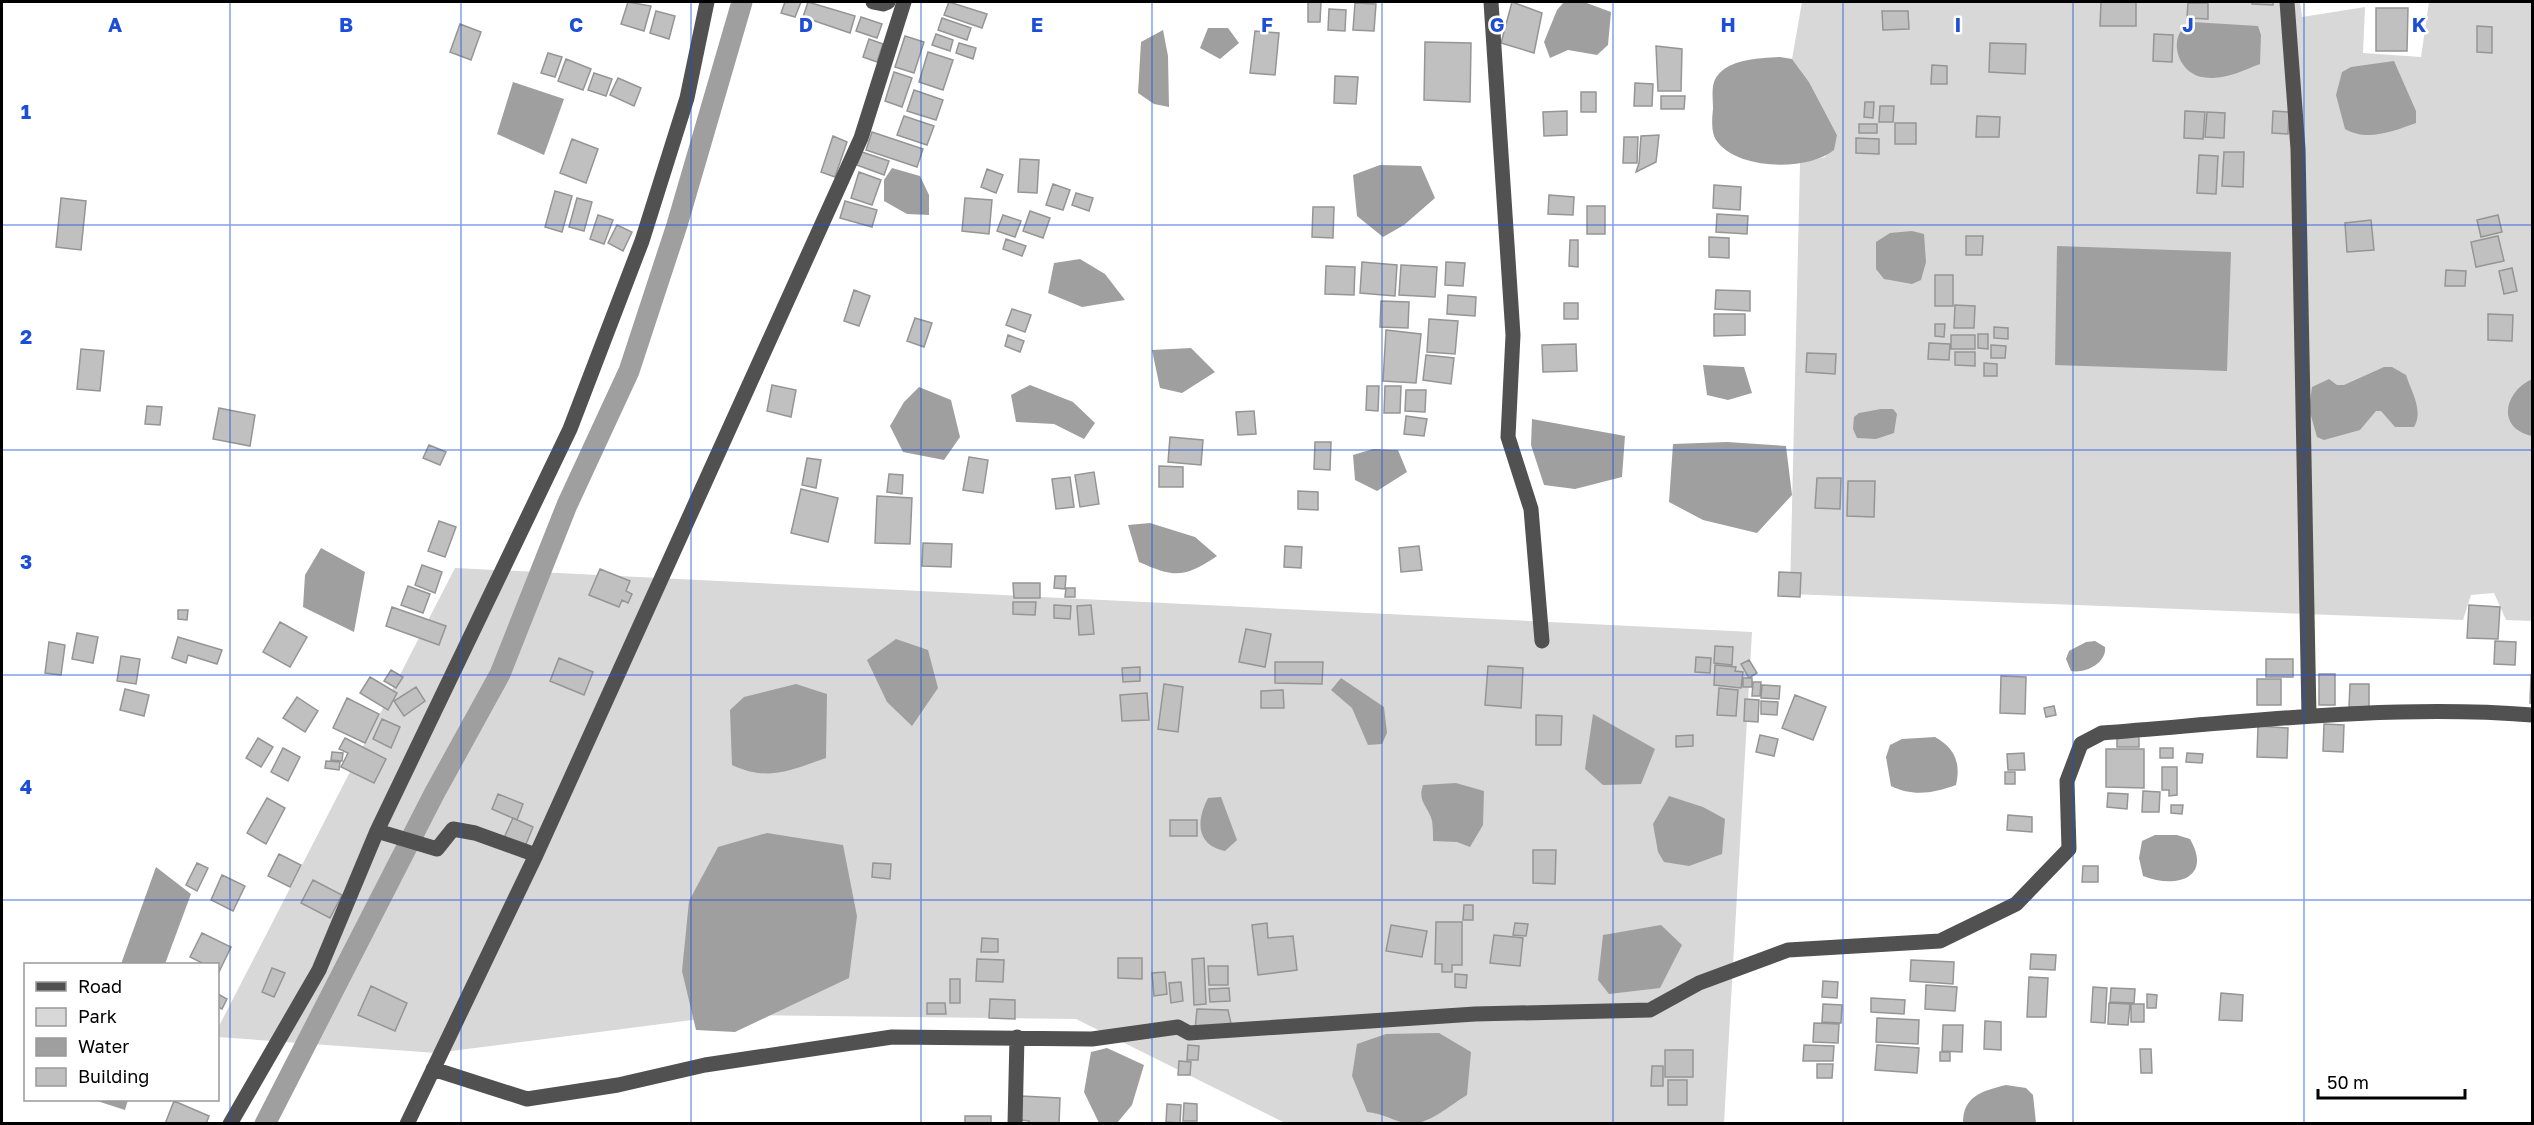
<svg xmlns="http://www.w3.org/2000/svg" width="2534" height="1125" font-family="'Golos Text',sans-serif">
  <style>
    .green { fill: #d8d8d8 }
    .water { fill: #9f9f9f }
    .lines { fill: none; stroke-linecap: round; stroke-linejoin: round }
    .canal { stroke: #9f9f9f; stroke-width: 21 }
    .building { fill: #c0c0c0; stroke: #959595; stroke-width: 1.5 }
    .minor { stroke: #515151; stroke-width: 15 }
    .grid { fill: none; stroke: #1d4ed8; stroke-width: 1.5; stroke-opacity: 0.55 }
    .grid-label { font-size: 20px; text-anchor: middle; font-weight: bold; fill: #1d4ed8; stroke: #fff; stroke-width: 5; stroke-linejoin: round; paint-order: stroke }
  </style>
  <rect width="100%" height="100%" fill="#fff"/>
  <path class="green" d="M1802,2H2300L2302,17L2365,7L2363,53L2421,57L2429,2H2532V621L2506,620L2494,593L2471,595L2463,620L1790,594L1800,163L1825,157L1837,135L1809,82L1792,59Z
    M455,568L1752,632L1724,1123H1285L1076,1019L731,1015L436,1053L218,1037V1028Z"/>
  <path class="water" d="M1564,2H1584L1611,12L1608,45L1597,55L1568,50L1550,58L1544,42L1557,10Z
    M2192,22L2258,26L2261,35L2260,64C2241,71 2224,81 2202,77C2176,72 2166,33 2192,22Z
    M1208,28H1228L1239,43L1220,59L1200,48Z
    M1163,30L1168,56L1169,107L1154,104L1138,93L1141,42Z
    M1780,57L1792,59L1809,82L1837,135L1834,150C1809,171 1737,171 1716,140C1711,132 1712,118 1713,109C1713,102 1712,93 1713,86C1718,59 1759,58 1780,57Z
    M2394,61L2416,111V123C2394,131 2367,142 2345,129L2336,95L2342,72L2351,67Z
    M513,82L564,99L544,155L497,134Z
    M1380,165L1421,166L1435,198L1404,225L1383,237L1357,216L1353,175Z
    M892,168L920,176L929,195V215L907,214L884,201V180Z
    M1912,231L1924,234L1926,262L1921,280L1912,284L1884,279L1876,269V242L1890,233Z
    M2057,246L2231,252L2227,371L2055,365Z
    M1080,259L1105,274L1125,300L1082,307L1048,293L1054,263Z
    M1191,348L1215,372L1182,393L1160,388L1152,350Z
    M1703,365L1744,367L1752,393L1728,400L1707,395Z
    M2384,367H2392L2406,375C2411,391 2424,411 2414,427H2395L2381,411H2376L2360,430L2324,440L2317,437L2309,409L2312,387L2329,379L2337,385H2344Z
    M2532,379V436C2496,428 2504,392 2532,379Z
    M1030,385L1073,402L1095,423L1084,439L1054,424L1016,422L1011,395Z
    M919,387L951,400L960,437L944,460L903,452L890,426L904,402Z
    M1881,409H1893L1897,414L1894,433L1876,439L1857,438L1853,429L1854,417L1859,413Z
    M1532,419L1625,436L1622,477L1575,489L1544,485L1531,445Z
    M1727,442L1786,446L1792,495L1757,533L1703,520L1669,502L1673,444Z
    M1373,449L1398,450L1407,472L1377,491L1355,480L1353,455Z
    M1150,523L1195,537L1217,556C1184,578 1175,578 1139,562L1128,525Z
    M321,548L365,572L354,632L303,607L305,575Z
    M896,639L928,650L938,688L912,726L887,702L867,660Z
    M2095,641L2105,647C2107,663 2085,674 2071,671L2066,659L2069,651L2086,642Z
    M1341,678L1384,707L1387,733L1382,744L1368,745L1352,708L1331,690Z
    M796,684L827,694L826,758C791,770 768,782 732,765L730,710L744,697Z
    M1593,714L1655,749L1641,784L1603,785L1585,769Z
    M1935,737C1955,748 1961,763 1956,785C1934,793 1913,797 1891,786L1886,757L1890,745L1902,739Z
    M1456,783L1484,791L1483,825L1470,847L1457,842L1433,841C1433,835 1433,827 1432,821C1429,807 1417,802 1423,785Z
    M1669,796L1703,807L1725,819L1722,854L1689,866L1664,862L1658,852L1653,824Z
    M1221,797L1237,840L1225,851C1196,845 1196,821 1208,798Z
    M767,833L843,845L857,916L849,978L735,1032L696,1030L682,971L689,901L718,847Z
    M2177,835L2190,839C2213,879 2175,889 2143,876L2139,858L2142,841L2155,835Z
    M156,867L191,894L165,964H121Z
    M1661,925L1682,945L1660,988L1609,994L1598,980L1603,935Z
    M1439,1033L1471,1052L1467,1095C1450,1105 1429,1125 1408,1124C1394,1121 1382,1113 1367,1112L1352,1076L1357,1044L1386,1034Z
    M1107,1048L1144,1065L1132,1105L1117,1123H1099L1084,1092L1091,1052Z
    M2006,1085L2026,1088L2033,1095L2036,1123H1963C1963,1096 1982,1091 2006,1085Z
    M94,1100H128L125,1110Z"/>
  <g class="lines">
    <path class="canal" d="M265,1124L434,794L500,674L567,505L629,371L677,225L742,2"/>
  </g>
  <path class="building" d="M628,2L651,6L644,31L621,24Z
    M785,2H801L795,17L781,13Z
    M808,2L855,16L850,33L803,17Z
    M949,2L987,14L982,28L944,15Z
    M1308,2H1321L1320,22H1308Z
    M1512,2L1542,13L1534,53L1501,43Z
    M2101,2H2136V26H2100Z
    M2252,2H2273V5L2252,4Z
    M1355,3L1376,4L1374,31L1353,30Z
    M2188,3H2208V19L2187,18Z
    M2376,8H2408L2407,51H2376Z
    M1329,9L1346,10L1345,31L1328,30Z
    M656,11L675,16L669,39L650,33Z
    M1882,11H1908L1909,29L1883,30Z
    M861,17L882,24L877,38L856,31Z
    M942,18L971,28L967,40L938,30Z
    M460,24L481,32L471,60L450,52Z
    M2477,26L2492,27V53L2477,52Z
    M1255,31L1279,33L1275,75L1250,73Z
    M936,34L953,40L950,51L932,45Z
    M2154,34L2173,35L2172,62L2153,61Z
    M905,36L924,42L914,73L895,67Z
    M869,39L883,44L877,62L863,57Z
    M1425,42L1471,43L1470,102L1424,100Z
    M959,43L976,48L973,59L956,53Z
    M1990,43L2026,44L2025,74L1989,72Z
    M1656,46L1682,49L1681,91H1658Z
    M928,52L953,60L943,90L919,82Z
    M548,53L562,57L555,77L541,73Z
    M566,59L591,69L583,90L558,81Z
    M1932,65L1947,66V84H1931Z
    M894,72L912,78L902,107L885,101Z
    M594,73L612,79L606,96L588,90Z
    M1335,76L1358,77L1356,104L1334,103Z
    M618,78L641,88L634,106L610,95Z
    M1635,83L1653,84L1652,106H1634Z
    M914,90L943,100L936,120L907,111Z
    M1581,92H1596V112H1581Z
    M1661,96H1685L1684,109H1661Z
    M1865,102H1874L1873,118L1864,117Z
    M1880,106H1894L1893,122H1879Z
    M1567,111V135L1544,136L1543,112Z
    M2185,111L2205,112L2203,139L2184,138Z
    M2273,111L2289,112L2288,134L2272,133Z
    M2207,112L2225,113L2224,138L2205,137Z
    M904,116L934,126L927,145L897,135Z
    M1977,116L2000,117L1999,137H1976Z
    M1895,123H1916V144H1895Z
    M1859,124H1877V133H1859Z
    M872,132L923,149L917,167L866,150Z
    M1659,135L1656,162L1636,172L1639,163L1641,136Z
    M833,136L847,142L835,177L821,172Z
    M1624,137H1638L1637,163H1623Z
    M1856,138L1879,139V154L1856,153Z
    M572,139L598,149L586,183L560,173Z
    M862,152L889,161L884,175L857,165Z
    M2224,152H2244L2243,187L2222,186Z
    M2199,155L2218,156L2216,194L2197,193Z
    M1020,159L1039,160L1037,193L1018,192Z
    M987,169L1003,175L996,193L981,187Z
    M859,172L881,180L872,205L851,198Z
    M1053,184L1070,190L1063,210L1046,205Z
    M1714,185L1741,187L1740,210L1713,208Z
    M555,191L572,196L562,232L545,227Z
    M1076,193L1093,198L1089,211L1072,205Z
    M1549,195L1574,197L1573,215L1548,214Z
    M61,198L86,201L81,250L56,247Z
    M577,198L592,202L584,231L569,227Z
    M965,198L992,200L989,234L962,231Z
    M845,201L877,210L872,227L840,218Z
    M1587,206H1605V234H1587Z
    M1313,207H1334L1333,238L1312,237Z
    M1030,211L1050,218L1043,238L1023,231Z
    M1717,214L1748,216L1747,234L1716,232Z
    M598,215L613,220L604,244L590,239Z
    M1003,215L1021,221L1015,237L997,231Z
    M2498,215L2502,232L2481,237L2477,220Z
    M2371,220L2374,250L2347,252L2345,223Z
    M617,225L632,232L623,251L608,243Z
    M1966,236H1983L1982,255H1966Z
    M2498,236L2504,261L2476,267L2471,242Z
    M1709,237L1729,238V258L1709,257Z
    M1006,239L1026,246L1022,256L1003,249Z
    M1570,240H1578V267L1569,266Z
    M1362,262L1397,265L1395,296L1360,293Z
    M1446,262L1465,263L1463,286L1445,285Z
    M1401,265L1437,267L1435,297L1399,295Z
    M1326,266L1355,267L1354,295L1325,294Z
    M2512,268L2517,291L2504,294L2499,271Z
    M2446,270L2466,271L2465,286H2445Z
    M1935,275H1953V306H1935Z
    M854,290L870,296L859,326L844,321Z
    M1716,290L1750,291V311L1715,309Z
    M1448,295L1476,297L1475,316L1447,314Z
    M1381,301L1409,302L1408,328L1380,327Z
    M1564,303H1578V319H1564Z
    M1955,305L1975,306L1974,328H1954Z
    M1012,309L1031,315L1025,332L1006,325Z
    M1714,314H1745V335L1714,336Z
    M2488,314L2513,315L2512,341L2488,340Z
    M915,318L932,323L924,347L907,341Z
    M1429,319L1458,321L1455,354L1427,352Z
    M1935,324H1945L1944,337L1935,336Z
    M1994,327L2008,328V339L1994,338Z
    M1386,330L1421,334L1416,383L1383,381Z
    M1978,334H1988V349L1978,348Z
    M1008,335L1024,341L1020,352L1005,346Z
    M1951,335H1975V349H1951Z
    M1929,343L1950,344L1949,360L1928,359Z
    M1576,344L1577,371L1543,372L1542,345Z
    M1991,345L2006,346L2005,358H1991Z
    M81,349L104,351L100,391L77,389Z
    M1955,352H1975V366L1955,365Z
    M1807,353L1836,354L1835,374L1806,372Z
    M1426,355L1454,358L1451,384L1423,380Z
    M1984,363L1997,364V376H1984Z
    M772,385L796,390L791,417L767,411Z
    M1367,386H1379L1378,411L1366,410Z
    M1385,386H1401L1400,413H1384Z
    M1406,390H1426L1425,412L1405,411Z
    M147,406L162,407L160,425L145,424Z
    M219,408L255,415L250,446L213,439Z
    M1254,411L1256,434L1238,435L1236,412Z
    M1406,416L1427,419L1424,436L1404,434Z
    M1170,437L1203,440L1201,465L1168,462Z
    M1315,442H1331L1330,470L1314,469Z
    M429,445L446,452L440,465L423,458Z
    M969,457L988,460L983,493L963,490Z
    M807,458L821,460L816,488L802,485Z
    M1159,466L1183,467V487H1159Z
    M1094,472L1099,504L1080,507L1075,475Z
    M889,474L903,475L902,494L887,492Z
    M1070,477L1074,507L1056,509L1052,479Z
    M1817,478H1841L1840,509L1815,508Z
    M1848,481H1875L1874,517L1847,516Z
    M801,489L838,498L828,542L791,533Z
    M1298,491L1318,492V510L1298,509Z
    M877,496L912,498L910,544L875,543Z
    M439,521L456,527L445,557L428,551Z
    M923,543L952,544L951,567L922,566Z
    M1285,546L1302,547L1301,568L1284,567Z
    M1419,546L1422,570L1401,572L1399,548Z
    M422,565L442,572L435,593L415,585Z
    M600,569L630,581L626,591L632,594L628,603L622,600L619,607L589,595Z
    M1779,572L1801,573L1800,597L1778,596Z
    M1055,576H1066L1065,589L1054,588Z
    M1013,583H1040V598H1014Z
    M408,586L430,594L423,613L401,605Z
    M1066,588H1075V597H1065Z
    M1013,602H1036L1035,615L1013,614Z
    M1054,605L1071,606L1070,619L1054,618Z
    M1091,605L1094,634L1079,635L1077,606Z
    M2469,605L2500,607L2498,639L2467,638Z
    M392,607L446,626L439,645L386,626Z
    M178,610H188L187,620L178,619Z
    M280,622L307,637L290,667L263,652Z
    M1246,629L1271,634L1265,667L1239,662Z
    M77,633L98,637L93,663L72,659Z
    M178,637L222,650L217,664L188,655L186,663L172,658Z
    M2495,641L2516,642L2515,665L2494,664Z
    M49,642L65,645L61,675L45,673Z
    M1715,646L1733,647L1732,665L1714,663Z
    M121,656L140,659L136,684L117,681Z
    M1696,657L1711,658L1710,673L1695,672Z
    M559,658L593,672L584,695L550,681Z
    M2266,659H2293V677H2266Z
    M1749,660L1757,673L1749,678L1741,664Z
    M1275,662H1323L1322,684L1275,683Z
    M1715,665L1736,667L1735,671L1743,672L1741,688L1714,685Z
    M1488,666L1523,668L1521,708L1485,705Z
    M1140,667V681L1123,682L1122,668Z
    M391,670L403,677L396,688L384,681Z
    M2319,674H2335V705H2319Z
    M2531,675H2532V703H2530Z
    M2001,676L2026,677L2025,714L2000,713Z
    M370,677L397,693L388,710L360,693Z
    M1743,678H1752V687H1743Z
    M2257,679H2281V705H2257Z
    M1753,682H1761L1760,696H1752Z
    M1164,684L1183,687L1178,732L1158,729Z
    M2350,684H2369V707H2349Z
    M1762,685L1780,686L1779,699L1761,698Z
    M416,687L425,701L404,716L394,701Z
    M1719,688L1738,690L1736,716L1717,715Z
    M125,689L149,695L144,716L120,710Z
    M1283,690L1284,708H1261V691Z
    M1147,693L1149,720L1122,721L1120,695Z
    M1795,695L1826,707L1813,740L1782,728Z
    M297,697L318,711L305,732L283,718Z
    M347,698L379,714L365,743L333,728Z
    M1745,699L1759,700L1758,722L1744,721Z
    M1761,701L1778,702L1777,715L1761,714Z
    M2054,706L2056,715L2046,717L2044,708Z
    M1536,715L1562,716L1561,745H1536Z
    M382,719L400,727L391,748L373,739Z
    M2324,724L2344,725L2343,752L2323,751Z
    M2258,726L2288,728L2287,758L2257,757Z
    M2117,734L2139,735V747H2117Z
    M1693,735V746L1676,747V736Z
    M1760,735L1778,739L1774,756L1756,752Z
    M258,738L273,747L261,767L246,758Z
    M345,738L386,759L374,783L341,767L348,753L339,749Z
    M283,748L300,757L288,781L271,772Z
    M2160,748H2173V758H2160Z
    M2106,749H2144V788L2106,787Z
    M332,752L343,753L342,761L331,760Z
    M2024,753L2025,770H2008L2007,754Z
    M2187,753L2203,754L2202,763L2186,762Z
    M326,761L340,762L339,770L325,768Z
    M2162,767H2177V795L2169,796V790H2162Z
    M2005,772H2015V784H2005Z
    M2143,791L2160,792L2159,812H2142Z
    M2108,793L2128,794L2127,809L2107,807Z
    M498,794L523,804L517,820L492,809Z
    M267,798L285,808L266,844L247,833Z
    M2171,805H2183L2182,814L2171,813Z
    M2008,815L2032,817V832L2007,830Z
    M513,818L533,827L524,849L503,840Z
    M1170,820H1197V836H1170Z
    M1533,850H1556L1555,884L1533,883Z
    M279,854L301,865L290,887L268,876Z
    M197,863L208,868L197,891L186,885Z
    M873,863L891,864L890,879L872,877Z
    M2083,866H2098V882H2082Z
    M222,875L245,886L233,911L211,900Z
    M313,880L342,895L330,918L301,903Z
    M1464,905H1473V920H1463Z
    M1436,922H1462V965H1452V972H1442V964H1435Z
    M1267,923L1268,938L1293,936L1297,970L1258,975L1252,925Z
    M1515,923L1528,924L1526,936L1513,935Z
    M1391,925L1427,931L1422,957L1386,951Z
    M202,933L231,947L219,972L218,964H204L190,957Z
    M1494,935L1523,938L1520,966L1490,963Z
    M982,938L998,939V952H981Z
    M2031,954L2056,955L2055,970L2030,969Z
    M1118,958H1142V979L1118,978Z
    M1204,958L1206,1004L1194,1005L1192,959Z
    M977,959L1004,960L1003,982L976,981Z
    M1911,960L1954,962L1953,984L1910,981Z
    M1208,966H1228V985H1209Z
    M272,968L285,973L274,997L262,992Z
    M1165,972L1167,994L1154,996L1152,973Z
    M1455,974L1467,975L1466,988L1455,987Z
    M2029,977L2048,978L2046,1017H2027Z
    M950,979H960V1003H950Z
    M1823,981L1838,982L1837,998L1822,997Z
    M1181,982L1183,1001L1171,1003L1169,983Z
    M1926,985L1957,987L1955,1011L1925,1009Z
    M371,986L407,1003L395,1031L358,1015Z
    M2093,987L2107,988L2105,1023L2091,1022Z
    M1229,988L1230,1001L1210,1002L1209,989Z
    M2111,988L2135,989L2134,1003L2110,1002Z
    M2221,993L2243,995L2242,1021L2219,1020Z
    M218,994L227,999L222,1009L218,1007Z
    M2147,994L2157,995L2156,1008H2147Z
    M1871,998L1905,1000L1904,1014L1871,1012Z
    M990,999L1015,1000V1019L989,1018Z
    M927,1003H945L946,1014H927Z
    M2109,1003L2130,1004L2128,1025L2108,1024Z
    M1823,1004L1842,1005L1841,1023L1822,1022Z
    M2131,1004H2144V1022H2131Z
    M1197,1009L1228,1010L1232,1028L1195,1030Z
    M1877,1018L1919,1020L1918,1044L1876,1042Z
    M1985,1021L2001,1022V1050L1984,1049Z
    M1814,1023L1839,1024L1838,1043L1813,1042Z
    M1943,1025H1963L1962,1052L1942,1051Z
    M1188,1045L1199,1046L1198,1060H1187Z
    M1804,1045L1834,1046L1833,1061H1803Z
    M1877,1045L1919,1048L1917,1073L1875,1070Z
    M2140,1049H2151L2152,1073H2141Z
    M1665,1050H1693V1077H1665Z
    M1940,1052H1950V1061H1940Z
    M1179,1061L1191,1062L1190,1075H1178Z
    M1817,1064H1833L1832,1078H1817Z
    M1652,1066H1663V1086H1651Z
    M1668,1080H1687V1105H1668Z
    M1021,1096L1060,1098L1059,1124H1029V1121L1020,1120Z
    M174,1101L209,1116L206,1124H165Z
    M1184,1103L1197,1104V1121H1183Z
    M1167,1104L1181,1105L1180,1123L1166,1122Z
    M965,1116H991V1124H965Z"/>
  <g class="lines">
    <path class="minor" d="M873,2L883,4L888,2
      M1491,2L1513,335L1508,437L1531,509L1542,641
      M2287,2L2298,149L2309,716
      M377,831L437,849L453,829L475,833L536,855L407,1124
      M536,855L861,138L904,2
      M433,1069L527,1099L618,1085L705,1065L892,1037L1092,1039L1178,1027L1189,1033L1475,1014L1650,1010L1699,983L1788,950L1940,941L2016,904L2069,849L2067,781L2081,744L2102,733C2245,722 2389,704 2532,715
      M230,1124L319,970L377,831L570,429L642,241L687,98L707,2
      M1015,1124L1017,1037"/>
  </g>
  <path class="grid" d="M230,2V1124M461,2V1124M691,2V1124M921,2V1124M1152,2V1124M1382,2V1124M1613,2V1124M1843,2V1124M2073,2V1124M2304,2V1124M2,225H2532M2,450H2532M2,675H2532M2,900H2532"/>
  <g class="grid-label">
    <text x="115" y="32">A</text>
    <text x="346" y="32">B</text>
    <text x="576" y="32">C</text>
    <text x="806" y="32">D</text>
    <text x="1037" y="32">E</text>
    <text x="1267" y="32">F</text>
    <text x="1497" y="32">G</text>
    <text x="1728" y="32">H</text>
    <text x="1958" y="32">I</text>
    <text x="2188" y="32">J</text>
    <text x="2419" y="32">K</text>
    <text x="26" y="119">1</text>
    <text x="26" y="344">2</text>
    <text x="26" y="569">3</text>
    <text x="26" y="794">4</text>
  </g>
  <rect width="2534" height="1125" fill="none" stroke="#000000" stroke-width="6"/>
  <rect x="24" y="963" width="195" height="138" fill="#ffffff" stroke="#999999" stroke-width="1.5"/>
  <rect x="36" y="982" width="30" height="9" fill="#515151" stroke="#999999" stroke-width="1.5"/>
  <text x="78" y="993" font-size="18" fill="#000000">Road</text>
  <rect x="36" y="1008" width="30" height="18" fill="#d8d8d8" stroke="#999999" stroke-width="1.5"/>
  <text x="78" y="1023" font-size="18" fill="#000000">Park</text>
  <rect x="36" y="1038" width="30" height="18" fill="#9f9f9f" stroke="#999999" stroke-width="1.5"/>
  <text x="78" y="1053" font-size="18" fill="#000000">Water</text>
  <rect x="36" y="1068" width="30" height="18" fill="#c0c0c0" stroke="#999999" stroke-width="1.5"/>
  <text x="78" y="1083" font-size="18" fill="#000000">Building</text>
  <path d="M2318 1089v9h147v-9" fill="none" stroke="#000000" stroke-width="3"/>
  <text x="2327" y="1089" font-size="18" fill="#000000" stroke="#ffffff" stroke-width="4.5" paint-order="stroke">50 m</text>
</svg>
